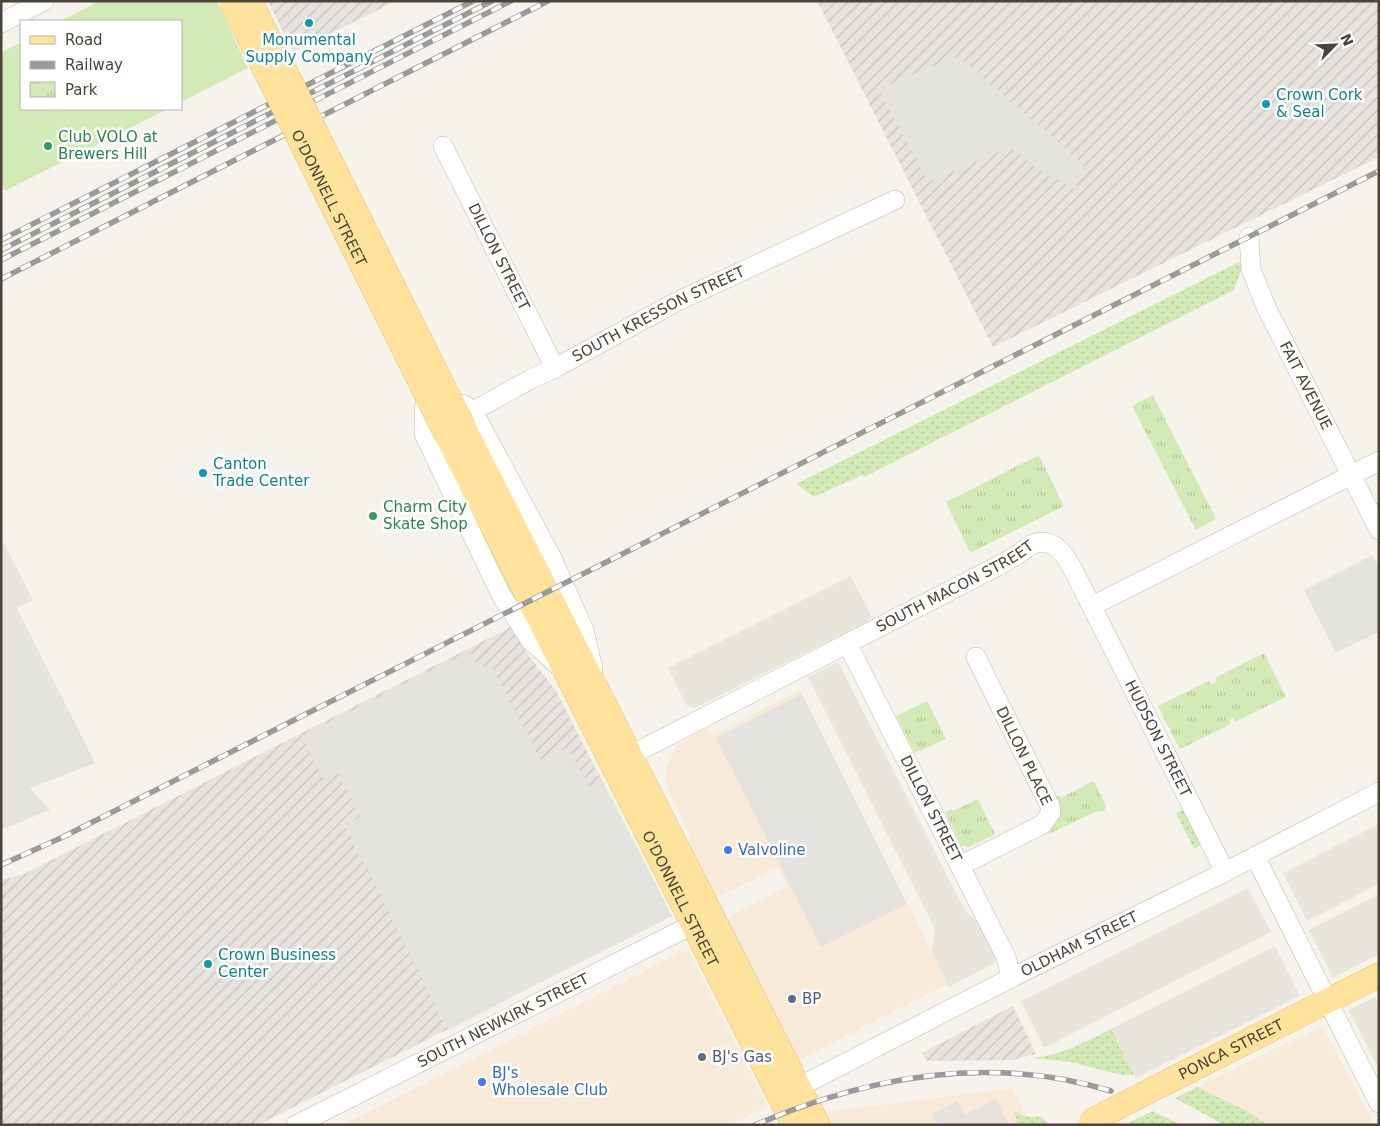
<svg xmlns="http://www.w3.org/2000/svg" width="1380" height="1126" font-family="'DejaVu Sans',sans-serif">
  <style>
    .residential { fill: #eae5da }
    .commercial { fill: #f7ead8 }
    .industrial { fill: url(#industrial-furrows) }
    .grass { fill: url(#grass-dots) }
    .park { fill: url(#park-tufts) }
    .pitch { fill: #d2eab5 }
    .parking { fill: #e5e3e0 }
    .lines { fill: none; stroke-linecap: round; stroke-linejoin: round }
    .minor-casing { stroke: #c2bbae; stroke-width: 20 }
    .major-casing { stroke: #e6c16a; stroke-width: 25 }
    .minor { stroke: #fff; stroke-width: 19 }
    .major { stroke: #ffe39c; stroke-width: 24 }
    .rail-casing { stroke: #9a9a9a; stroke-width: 5.5 }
    .rail { stroke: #fff; stroke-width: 4; stroke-dasharray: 11; stroke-linecap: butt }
    .major-bridge-casing { stroke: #e6c16a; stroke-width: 25; stroke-linecap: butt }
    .major-bridge { stroke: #ffe39c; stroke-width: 24 }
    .culture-dot { fill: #0f9aa8; stroke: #fff; stroke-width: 2 }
    .leisure-dot { fill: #2e9e5b; stroke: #fff; stroke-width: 2 }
    .shop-dot { fill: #3f7fe0; stroke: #fff; stroke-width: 2 }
    .service-dot { fill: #5c6f8a; stroke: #fff; stroke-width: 2 }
    .labels { text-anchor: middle; stroke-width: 5; stroke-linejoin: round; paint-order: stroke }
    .culture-label { font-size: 15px; fill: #0d838f; stroke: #fff; text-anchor: start }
    .leisure-label { font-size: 15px; fill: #27864d; stroke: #fff; text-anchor: start }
    .street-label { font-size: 15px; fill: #4b4439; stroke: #fff }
    .shop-label { font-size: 15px; fill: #366cbe; stroke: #fff; text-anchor: start }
    .service-label { font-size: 15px; fill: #4e5e75; stroke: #fff; text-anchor: start }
  </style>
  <defs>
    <pattern id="industrial-furrows" width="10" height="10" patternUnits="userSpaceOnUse" patternTransform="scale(1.25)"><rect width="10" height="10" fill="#e6e2dd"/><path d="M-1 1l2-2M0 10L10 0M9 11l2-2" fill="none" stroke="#c7c3be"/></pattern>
    <pattern id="grass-dots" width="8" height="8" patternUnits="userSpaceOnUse" patternTransform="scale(1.25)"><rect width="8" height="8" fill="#d2eab5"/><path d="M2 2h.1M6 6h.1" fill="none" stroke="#b6ca9c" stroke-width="1.8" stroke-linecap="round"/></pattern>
    <pattern id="park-tufts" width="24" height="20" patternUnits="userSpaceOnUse" patternTransform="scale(1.25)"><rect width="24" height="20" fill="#d2eab5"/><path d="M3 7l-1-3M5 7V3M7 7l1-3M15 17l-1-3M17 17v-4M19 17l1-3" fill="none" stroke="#b6ca9c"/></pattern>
  </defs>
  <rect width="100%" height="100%" fill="#f6f3ec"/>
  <path class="residential" d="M851,576L872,617L867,622L695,708L686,705L668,668Z
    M838,662L949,880L966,912L978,922L997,959L993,964L949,987L932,951L935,929L808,677Z
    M1379,824V884L1307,921L1283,873Z
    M1248,888L1271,932L1044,1048L1021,1001Z
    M1379,894V954L1333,978L1309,930Z
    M1275,946L1300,996L1136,1078L1111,1029Z
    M1375,997L1379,1004V1070L1349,1010Z"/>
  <path class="commercial" d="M800,690L948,984L796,1061L727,920L731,916L788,886L779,868L715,898L692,855L690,835L667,787L666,767L677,745L708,728L712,735Z
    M684,951L690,953L767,1106L729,1125H343Z
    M1322,1026L1375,1125H1267L1232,1103L1197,1087Z
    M1013,1088L1030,1125H826L819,1113Z"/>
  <path class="industrial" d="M268,1H396L293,52Z
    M817,1H1379V157L993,347Z
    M513,626L525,651L556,691L672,916L258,1125H1V880L24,874Z
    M1013,1006L1036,1054L1013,1060L927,1061L922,1053Z"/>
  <path class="grass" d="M1241,261L1242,268L1234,290L864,477L862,475L814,497L796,484Z
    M1181,810L1184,811L1201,845L1194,849L1176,813Z
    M1111,1029L1134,1075H1122L1070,1062L1033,1058C1061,1055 1086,1042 1111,1029Z
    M1197,1087L1247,1111L1268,1125H1224L1175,1098Z
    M1013,1111C1018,1112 1021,1115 1025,1116C1036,1119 1039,1112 1048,1124L1009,1125L1018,1121Z
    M1152,1111L1182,1125H1124Z"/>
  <path class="park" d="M1153,395L1216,519L1196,530L1132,406Z
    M1039,455L1064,506L970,553L946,502Z
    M1264,653L1286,697L1235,722L1233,718L1229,720L1231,724L1180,749L1170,731L1171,728L1168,727L1158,706L1209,681L1211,685L1217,682L1215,678Z
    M927,701L946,739L922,750L914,752L896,716Z
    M1094,781L1106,806L1104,811L1095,812L1049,834L1054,800L1057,795L1062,797Z
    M978,799L995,834L969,847L961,845L945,812L951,809L953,811Z"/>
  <path class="pitch" d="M99,1H217L248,68L181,102V21H61Z
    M21,42V109H168L5,191L1,183V53Z"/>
  <path class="parking" d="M958,56L1090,170L1072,178L1079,191L1045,174L1010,147L928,182L879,89Z
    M1,538L33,600L17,608L95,763L30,788L50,810L1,830Z
    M1373,555L1379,566V632L1336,653L1304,590Z
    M470,651L477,665L493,669L541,761L567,747L591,789L603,784L671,916L448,1030L345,825L360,817L338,772L324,779L302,736Z
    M802,694L907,904L821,947L716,738Z
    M996,1099L1009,1125H938L932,1114L957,1101L964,1115Z"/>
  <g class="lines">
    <g class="minor-casing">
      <g id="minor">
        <path d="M1,23L44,1"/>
        <path id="s1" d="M443,146L555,368"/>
        <path id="s2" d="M1249,237L1251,269L1266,307L1379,530"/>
        <path d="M428,391L424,411V434L501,595L531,641L561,668"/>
        <path d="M463,404L473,411L552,558L584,630L593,669"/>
        <path id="s3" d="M447,423L473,411L531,379L555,368L676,302L895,200"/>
        <path d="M1092,606L1379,461"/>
        <path id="s4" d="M847,643L1003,951L1006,957L1011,978"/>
        <path id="s5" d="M618,760L631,755L996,567C1004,563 1012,558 1020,553C1023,551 1026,548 1029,546C1059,530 1072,569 1083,589L1225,872"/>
        <path d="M1255,856L1379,1103"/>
        <path d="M960,866L1043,824L1051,812L1050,806L976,657"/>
        <path id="s6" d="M787,1093L1011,978L1225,872L1379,792"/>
        <path id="s7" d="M296,1125L704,919"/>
      </g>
    </g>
    <g class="major-casing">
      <g id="major">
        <path d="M464,428L818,1125"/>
        <path id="s8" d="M447,436L794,1125"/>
        <path id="s9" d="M1165,1083L1379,975"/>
      </g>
    </g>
    <use href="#minor" class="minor"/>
    <use href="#major" class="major"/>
    <g class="rail-casing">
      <path id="rail" d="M1,240L473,1
        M1,250L492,1
        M1,260L511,1
        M1,279L548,1
        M1,865L63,837L1379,171
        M755,1125C868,1076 990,1054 1111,1091"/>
    </g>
    <use href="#rail" class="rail"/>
    <g class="major-bridge-casing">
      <g id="major-bridge">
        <path id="s10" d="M231,1L447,436"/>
        <path d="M250,1L464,428"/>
        <path d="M1091,1121L1165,1083"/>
      </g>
    </g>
    <use href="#major-bridge" class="major-bridge"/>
  </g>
  <g class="culture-dot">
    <circle cx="309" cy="23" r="5"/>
    <circle cx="1266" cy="104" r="5"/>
    <circle cx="203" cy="473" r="5"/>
    <circle cx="208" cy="964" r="5"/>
  </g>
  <g class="leisure-dot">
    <circle cx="48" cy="146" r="5"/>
    <circle cx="373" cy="516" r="5"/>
  </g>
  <g class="shop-dot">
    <circle cx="728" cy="850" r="5"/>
    <circle cx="482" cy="1082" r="5"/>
  </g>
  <g class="service-dot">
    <circle cx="792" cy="999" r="5"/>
    <circle cx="702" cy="1057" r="5"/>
  </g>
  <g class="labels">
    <g class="culture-label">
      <text x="309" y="45" text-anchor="middle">Monumental<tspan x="309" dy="17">Supply Company</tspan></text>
      <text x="1276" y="100">Crown Cork<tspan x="1276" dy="17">&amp; Seal</tspan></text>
      <text x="213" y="469">Canton<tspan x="213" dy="17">Trade Center</tspan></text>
      <text x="218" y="960">Crown Business<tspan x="218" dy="17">Center</tspan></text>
    </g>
    <g class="leisure-label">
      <text x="58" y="142">Club VOLO at<tspan x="58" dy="17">Brewers Hill</tspan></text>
      <text x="383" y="512">Charm City<tspan x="383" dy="17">Skate Shop</tspan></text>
    </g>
    <g class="street-label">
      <text dy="5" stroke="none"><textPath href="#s10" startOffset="220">O'DONNELL STREET</textPath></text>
      <text dy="5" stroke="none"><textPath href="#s1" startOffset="124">DILLON STREET</textPath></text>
      <text dy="5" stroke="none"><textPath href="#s3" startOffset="238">SOUTH KRESSON STREET</textPath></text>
      <text dy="5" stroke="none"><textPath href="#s2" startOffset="161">FAIT AVENUE</textPath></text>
      <text dy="5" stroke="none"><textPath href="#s5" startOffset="379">SOUTH MACON STREET</textPath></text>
      <text dy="5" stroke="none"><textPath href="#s5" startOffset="710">HUDSON STREET</textPath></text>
      <text transform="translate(1024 756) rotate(64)" y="5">DILLON PLACE</text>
      <text dy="5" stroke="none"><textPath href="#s4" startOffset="186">DILLON STREET</textPath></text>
      <text dy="5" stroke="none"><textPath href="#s8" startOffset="518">O'DONNELL STREET</textPath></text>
      <text dy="5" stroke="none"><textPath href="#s6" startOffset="328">OLDHAM STREET</textPath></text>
      <text dy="5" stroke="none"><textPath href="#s7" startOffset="232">SOUTH NEWKIRK STREET</textPath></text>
      <text dy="5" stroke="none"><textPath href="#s9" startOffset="74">PONCA STREET</textPath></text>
    </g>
    <g class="shop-label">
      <text x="738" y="855">Valvoline</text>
      <text x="492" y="1078">BJ's<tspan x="492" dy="17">Wholesale Club</tspan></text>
    </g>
    <g class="service-label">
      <text x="802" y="1004">BP</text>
      <text x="712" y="1062">BJ's Gas</text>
    </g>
  </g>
  <rect width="1380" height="1126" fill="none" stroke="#4b4439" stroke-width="5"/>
  <rect x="20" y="20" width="162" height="90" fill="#ffffff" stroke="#b7b4b0"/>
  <rect x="30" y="36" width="25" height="8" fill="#ffe39c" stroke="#b7b4b0"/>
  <text x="65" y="45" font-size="15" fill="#4b4439">Road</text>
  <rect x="30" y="61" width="25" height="8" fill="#9a9a9a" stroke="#b7b4b0"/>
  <text x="65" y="70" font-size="15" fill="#4b4439">Railway</text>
  <rect x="30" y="82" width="25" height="15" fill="url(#park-tufts)" stroke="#b7b4b0"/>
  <text x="65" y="95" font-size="15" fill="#4b4439">Park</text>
  <g transform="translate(1335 45) rotate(66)" stroke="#ffffff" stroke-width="4" paint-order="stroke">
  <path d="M0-4L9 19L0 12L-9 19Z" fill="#4b4439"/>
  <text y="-8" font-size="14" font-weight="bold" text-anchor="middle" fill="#4b4439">N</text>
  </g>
</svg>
